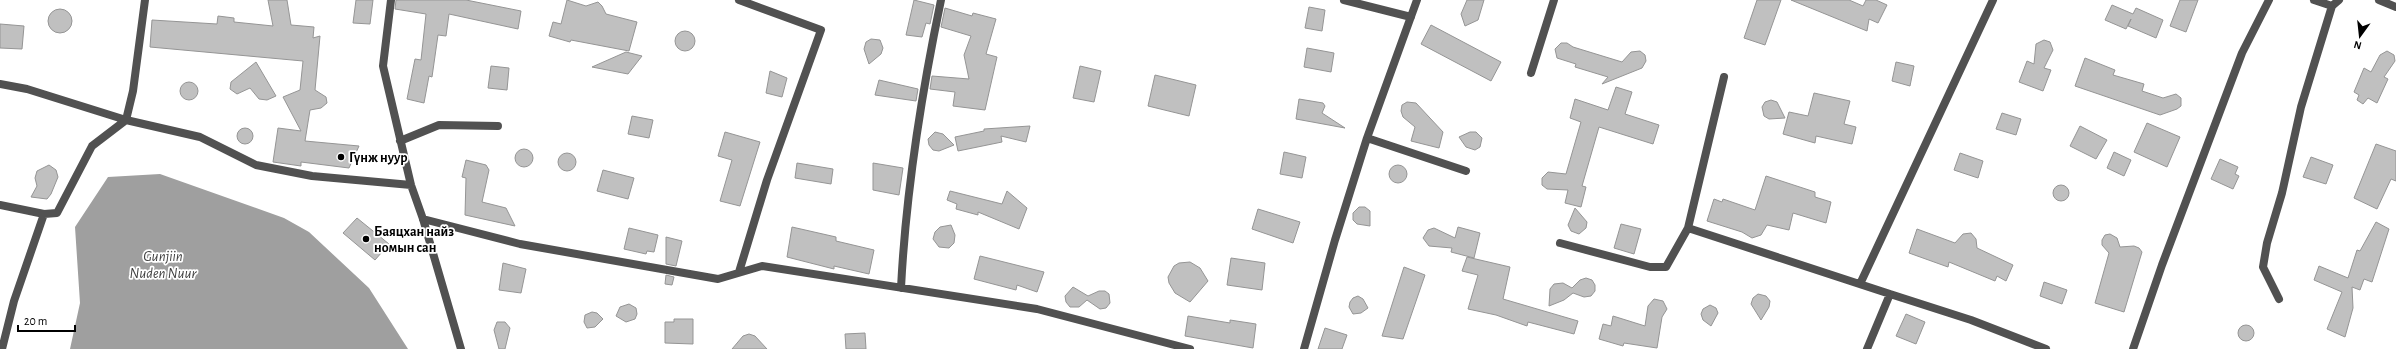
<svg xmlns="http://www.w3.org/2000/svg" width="2396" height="349" font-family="'Alegreya Sans',sans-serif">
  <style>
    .water { fill: #9f9f9f }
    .building { fill: #c0c0c0; stroke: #959595 }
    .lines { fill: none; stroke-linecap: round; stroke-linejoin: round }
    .street { stroke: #515151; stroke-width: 8 }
    .poi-dot { fill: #000; stroke: #fff; stroke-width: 1.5 }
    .labels { text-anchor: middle; stroke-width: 3.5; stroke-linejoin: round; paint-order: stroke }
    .poi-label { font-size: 14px; font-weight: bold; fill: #000; stroke: #fff; text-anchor: start }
    .water-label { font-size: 15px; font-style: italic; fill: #404040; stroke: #fff }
  </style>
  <rect width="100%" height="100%" fill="#fff"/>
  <path class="water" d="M160,174L284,218L309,232L369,288L408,349H70L80,303L75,227L108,177Z"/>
  <path class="building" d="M268,0H287L291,25L314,27L313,38L320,36L315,90L326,97L327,103L321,108L310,110L305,141L359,146L349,168L301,162V166L273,162L278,128L301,131L283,97L300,90L303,61L150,47L152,20L217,24L218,16L234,18V22L273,26Z
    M356,0H373L370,24L353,23Z
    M396,0H466L521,11L518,29L449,14L446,36L438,35L432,77L429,76L424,103L407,99L415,59L421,60L426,14L395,9Z
    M567,0L586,6L598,2L602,6L606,14L637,22L629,51L571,40L570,42L549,36L553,22L561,24Z
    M914,0L934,5L930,24L926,23L922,37L906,35Z
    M1467,0H1484L1478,20L1465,26L1461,14Z
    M1757,0H1781L1765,45L1744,38Z
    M1791,0H1849L1863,6L1866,0H1876L1887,5L1878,23L1869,19L1867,31Z
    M2180,0H2198L2186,32L2170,26Z
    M2112,5L2133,14L2136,8L2163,20L2156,38L2128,26L2131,19L2126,29L2105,20Z
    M1309,7L1325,10L1322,31L1305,28Z
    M945,8L972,16L973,13L996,19L986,54L997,57L985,110L953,106L955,92L930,89L932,76L969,79L964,55L971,36L941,27Z
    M48 21a12 12 0 1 1 24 0a12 12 0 1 1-24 0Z
    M0,24L24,26L22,49L0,48Z
    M1431,25L1501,62L1491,81L1421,44Z
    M675 41a10 10 0 1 1 20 0a10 10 0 1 1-20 0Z
    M871,39L880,40L883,48L881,54L869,64L864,49L866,42Z
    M2044,40L2050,42L2053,50L2044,68L2051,70L2043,91L2019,82L2027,61L2034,64L2036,44Z
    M1561,43H1567L1573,47L1622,62L1631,52L1640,51L1645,55L1646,61L1642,68L1602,84L1608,77L1575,67L1576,64L1557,58L1555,49Z
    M1307,48L1334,53L1331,72L1304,67Z
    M2387,51L2394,55L2395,61L2384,77L2388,79L2377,103L2368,98L2363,104L2357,100L2359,95L2354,92L2364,68L2371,72L2380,55Z
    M626,52L642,56L628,74L592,67Z
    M2085,58L2115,70L2113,75L2144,84L2142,91L2163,98L2176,94L2181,98V106L2177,109L2160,115L2075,86Z
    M256,62L276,96L267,100L259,99L250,88L237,94L230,89L231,82Z
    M1896,62L1914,66L1910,86L1892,81Z
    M491,66L509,68L507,90L488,88Z
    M1080,66L1101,71L1094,102L1073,98Z
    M770,71L787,78L782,97L766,93Z
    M1155,75L1196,85L1189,116L1148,106Z
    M879,80L918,89L916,101L875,95Z
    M180 91a9 9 0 1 1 18 0a9 9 0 1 1-18 0Z
    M1616,87L1632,92L1625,114L1659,125L1653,144L1599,127L1582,186L1586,187L1581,207L1565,203L1568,190L1547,189L1542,185V178L1548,172L1566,174L1581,122L1570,118L1575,99L1608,110Z
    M1814,93L1850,101L1844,124L1856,127L1852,144L1816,136L1815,143L1783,134L1789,112L1808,116Z
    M1299,99L1323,103L1325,106L1322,113L1345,128L1296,119Z
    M1771,100L1777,102L1785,118L1769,119L1764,116L1762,107L1765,102Z
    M1407,102L1416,103L1443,132L1439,148L1411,141L1415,127L1403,117L1401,111L1402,105Z
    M2002,113L2021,119L2016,135L1996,129Z
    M632,116L653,120L649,138L628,134Z
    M2147,123L2180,137L2167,167L2134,152Z
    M1030,126L1026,142L1001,136L1002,142L958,151L955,137L984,131V129Z
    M2080,126L2107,140L2096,159L2070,146Z
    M237 136a8 8 0 1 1 16 0a8 8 0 1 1-16 0Z
    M725,132L760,142L740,206L720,201L732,160L718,156Z
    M935,132L943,134L954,145L939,151L933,150L929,145L928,139Z
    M1470,132H1476L1482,138L1480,147L1475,150L1466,147L1459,137Z
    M2376,144L2396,151V181L2391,179L2377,209L2354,198Z
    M515 158a9 9 0 1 1 18 0a9 9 0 1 1-18 0Z
    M1284,152L1306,157L1302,178L1280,174Z
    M2114,152L2131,160L2124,176L2107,168Z
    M558 162a9 9 0 1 1 18 0a9 9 0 1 1-18 0Z
    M1960,153L1983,161L1978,178L1954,170Z
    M2311,157L2333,165L2326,184L2303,177Z
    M2220,159L2238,167L2235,174L2239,176L2233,189L2211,179Z
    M466,160L486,165L489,170L482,202L506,208L515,226L465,215L466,178L462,177Z
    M797,163L833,169L831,184L795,178Z
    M873,163L903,168L899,195L873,190Z
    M49,165L56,170L58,177L51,194L47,199L31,197L37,186L35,178L37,171Z
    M1389 174a9 9 0 1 1 18 0a9 9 0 1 1-18 0Z
    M603,170L634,178L628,199L597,191Z
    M1766,176L1815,192V197L1831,202L1826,223L1793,213L1789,230L1767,225L1761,235L1752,238L1742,232L1707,221L1714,199L1722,202L1723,199L1755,210Z
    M2053 193a8 8 0 1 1 16 0a8 8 0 1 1-16 0Z
    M950,191L1002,204L1007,191L1027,208L1019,229L978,212V215L956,209L957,204L947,200Z
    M1359,207H1365L1370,211V226L1357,224L1353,220V213Z
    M1575,208L1587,222L1586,228L1579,234L1571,231L1568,225Z
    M1258,209L1300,222L1293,243L1252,229Z
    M357,218L389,244L375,260L343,233Z
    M2376,222L2389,229L2372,282L2364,279L2360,290L2352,287L2353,308L2345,337L2327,329L2342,292L2314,280L2319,266L2348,278L2357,250L2360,251Z
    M1621,224L1641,229L1634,254L1614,248Z
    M951,225L955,235L954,243L949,248L939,247L933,239L935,232L940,227Z
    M792,227L836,237V241L874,250L869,274L834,266V269L787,257Z
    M1458,227L1480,233L1474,258L1451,252L1452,248L1429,246L1423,238L1428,230L1434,228L1455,238Z
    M629,228L658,235L654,252L647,251L646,254L624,249Z
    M1917,229L1955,243L1963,234L1971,233L1976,239L1977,248L2013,265L2006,281L1997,276L1995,281L1949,262L1948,267L1909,253Z
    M2110,234L2117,238L2120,247L2134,246L2139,248L2142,252L2124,312L2095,303L2109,253L2102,245V240L2105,235Z
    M666,237L682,241L676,266L666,264Z
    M980,256L1044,272L1037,292L1017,285L1016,290L974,279Z
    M1467,257L1510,267L1503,299L1578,321L1574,334L1528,322L1527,326L1496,315L1468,309L1478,275L1462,271Z
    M1231,258L1265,263L1262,290L1227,285Z
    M1190,262L1200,268L1208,281L1190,302L1175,293L1169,283L1168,277L1174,266L1179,263Z
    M503,263L526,269L521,293L499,290Z
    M1404,267L1425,275L1403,339L1382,336Z
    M666,275L674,277L672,285L665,284Z
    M1586,278L1592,280L1595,285V291L1591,296L1584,297L1573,293L1564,300L1549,306L1550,289L1554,284L1563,283L1572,288L1580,280Z
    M2044,282L2067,290L2062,304L2040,296Z
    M1073,287L1088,296L1099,291H1105L1109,294L1110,303L1106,308L1100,309L1087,300L1079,307H1070L1066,302L1065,296Z
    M1758,294L1766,296L1770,301L1769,307L1761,320L1751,304L1753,298Z
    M1358,296L1363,299L1368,308L1361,313L1353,314L1349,307L1350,302L1353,298Z
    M1654,299L1663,301L1667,309L1662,317L1657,348L1624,343L1623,346L1599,339L1603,324L1611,326L1613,316L1645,326L1648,306Z
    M629,304L636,308L637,314L635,319L626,322L616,316L620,307Z
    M1710,305L1716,308L1718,313L1711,326L1703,320L1701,314L1703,309Z
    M592,312L597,313L603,319L595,327L587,328L584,322L585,315Z
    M1906,314L1925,322L1916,344L1896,336Z
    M1188,316L1230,323V320L1256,324L1253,348L1185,336Z
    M674,319H693V344L665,343V322H674Z
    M497,322H505L510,328L505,349H499L494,330Z
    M2238 333a8 8 0 1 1 16 0a8 8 0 1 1-16 0Z
    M1325,328L1347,335L1342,349H1318Z
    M865,333L866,349H846L845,334Z
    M749,334L755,336L767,349H732L743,336Z"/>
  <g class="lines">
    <path class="street" d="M145,0L133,91L126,120L200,137L256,165L312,176L411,185
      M391,0L383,66L411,185L423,219L461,349
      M1344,0L1411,17
      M2314,0L2332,6L2339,0
      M2379,0L2396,7
      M1531,73L1554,0
      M0,84L27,89L126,120L92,146L57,213L44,214L14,301L2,349
      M1367,138L1466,171
      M400,141L439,125L498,126
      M0,205L44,214
      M423,219L520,244L718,279L762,266L1037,309L1190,349
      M1688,228L1724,77
      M1560,243L1650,267H1666L1688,228L1890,294
      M739,272L767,180L821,30L739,0
      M1860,284L1993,0
      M901,288C906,189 921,96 941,0
      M2279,299L2263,267L2267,243L2282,193L2301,107L2332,6
      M1304,349L1335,240L1367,138L1417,0
      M1867,349L1890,294L1971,320L2046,349
      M2133,349L2162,265L2242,53L2269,0"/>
  </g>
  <g class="poi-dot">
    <circle cx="341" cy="157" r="4"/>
    <circle cx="366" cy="239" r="4"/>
  </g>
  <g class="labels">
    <g class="poi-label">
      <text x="349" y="162">Гүнж нуур</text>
      <text x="374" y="236">Баяцхан найз<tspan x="374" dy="16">номын сан</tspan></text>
    </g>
    <g class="water-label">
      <text x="163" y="261">Gunjiin<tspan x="163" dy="17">Nuden Nuur</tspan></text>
    </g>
  </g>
  <g transform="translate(2360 36) rotate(195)" stroke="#ffffff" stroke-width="3" paint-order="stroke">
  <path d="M0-3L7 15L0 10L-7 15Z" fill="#000000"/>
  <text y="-6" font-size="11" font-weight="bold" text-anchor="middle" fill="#000000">N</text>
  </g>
  <path d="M18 325v6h57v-6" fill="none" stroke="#000000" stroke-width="2"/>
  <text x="24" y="325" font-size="12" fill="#000000" stroke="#ffffff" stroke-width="3" paint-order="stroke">20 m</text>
</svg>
